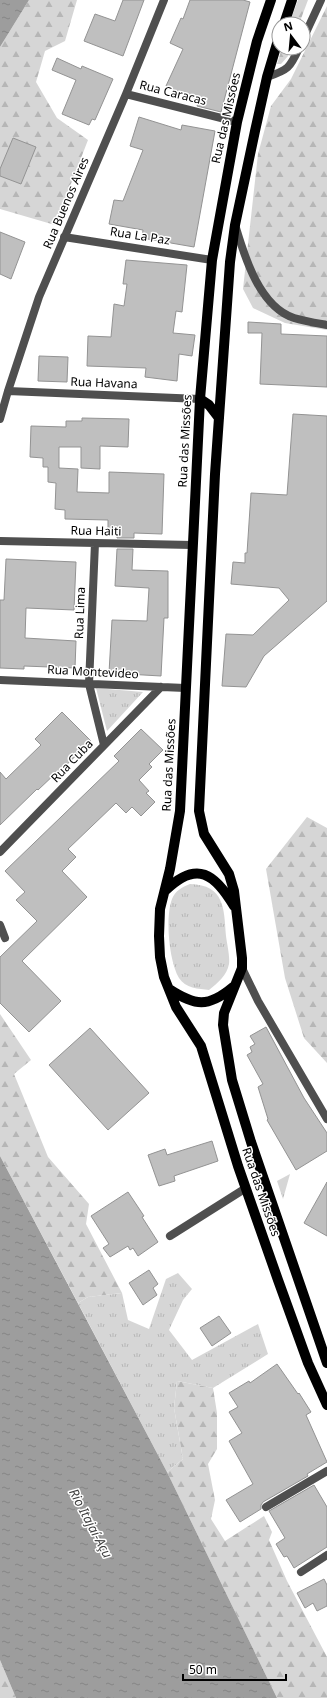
<svg xmlns="http://www.w3.org/2000/svg" width="327" height="1698" font-family="'Noto Sans',sans-serif">
  <style>
    .grass { fill: url(#grass-tufts) }
    .forest { fill: url(#forest-firs) }
    .water { fill: url(#water-ripples) }
    .building { fill: #bfbfbf; stroke: #939393 }
    .lines { fill: none; stroke-linecap: round; stroke-linejoin: round }
    .minor { stroke: #4f4f4f; stroke-width: 8 }
    .tertiary { stroke: #4f4f4f; stroke-width: 8 }
    .primary { stroke: #000; stroke-width: 10 }
    .labels { text-anchor: middle; stroke-width: 3; stroke-linejoin: round; paint-order: stroke }
    .street-label { font-size: 12px; fill: #000; stroke: #fff }
    .water-label { font-size: 13px; font-style: italic; fill: #3e3e3e; stroke: #fff }
  </style>
  <defs>
    <pattern id="grass-tufts" width="24" height="20" patternUnits="userSpaceOnUse"><rect width="24" height="20" fill="#d6d6d6"/><path d="M3 7l-1-3M5 7V3M7 7l1-3M15 17l-1-3M17 17v-4M19 17l1-3" fill="none" stroke="#b6b6b6"/></pattern>
    <pattern id="forest-firs" width="22" height="20" patternUnits="userSpaceOnUse"><rect width="22" height="20" fill="#d6d6d6"/><path d="M5 1l3.5 6h-7zM16 11l3.5 6h-7z" fill="#b6b6b6"/></pattern>
    <pattern id="water-ripples" width="26" height="14" patternUnits="userSpaceOnUse"><rect width="26" height="14" fill="#9d9d9d"/><path d="M2 4q2-2 4 0t4 0M15 11q2-2 4 0t4 0" fill="none" stroke="#858585"/></pattern>
  </defs>
  <rect width="100%" height="100%" fill="#fff"/>
  <path class="grass" d="M96,688L143,692L107,731Z
    M190,884C225,885 224,909 226,936C227,944 230,956 229,964C227,975 218,983 209,990C199,989 185,988 179,978C169,961 165,918 172,899C175,891 182,887 190,884Z
    M290,1174L283,1199L277,1181Z
    M178,1273L192,1289L183,1300L169,1330L192,1360L258,1324L268,1354L213,1388L177,1381L174,1408L183,1459L167,1472L78,1303L88,1297L122,1293L128,1320L149,1329L166,1279Z"/>
  <path class="forest" d="M29,0H77L65,41L45,51L36,82L57,118L88,140L55,225L0,209V47Z
    M298,0H308L299,24H289Z
    M327,6V330L285,323L253,308L243,289L258,154L271,106L291,79Z
    M282,48H290L288,56L281,64H277Z
    M307,817L327,828V1063L304,1038L285,978L266,869Z
    M0,1014L31,1060L14,1074L48,1157L89,1204L86,1224L122,1293L88,1297L78,1303L0,1156Z
    M177,1381L213,1388L217,1413V1449L208,1464L215,1500L211,1519L225,1541L264,1516L272,1532L269,1540L287,1581L327,1657V1698H277L167,1472L183,1459L174,1408Z
    M0,1660L16,1698H0Z"/>
  <path class="water" d="M0,0H29L0,47Z
    M0,1156L167,1472L277,1698H16L0,1660Z"/>
  <path class="building" d="M123,0H144L123,56L84,41L95,14L115,21Z
    M190,0H243L250,2L221,112L197,106L199,100L166,86L183,49L170,43L181,18L183,19Z
    M57,58L81,69L82,66L113,79L95,120L92,119L89,125L62,114L76,80L52,70Z
    M139,117L181,130L182,125L215,131L194,247L142,238L143,230L109,224L114,200L123,201L143,150L130,146Z
    M13,138L36,147L21,184L0,176V169Z
    M0,232L25,242L11,279L0,274Z
    M126,260L187,265L182,312L176,311L173,333L195,335L192,356L179,354L177,381L145,377L146,368L87,366L88,336L111,337L114,304L124,306L127,284H123Z
    M248,322L281,324V334L327,336V387L260,384L262,333H248Z
    M39,356L68,357L67,382L38,381Z
    M293,414L327,416V601L264,656L246,687L222,686L226,634L253,635L289,600L279,588L231,584L233,562L245,563V553H247L251,493L287,495Z
    M82,418L129,419L128,447L100,446V469L81,468V447H59V468L78,469L77,492L109,493V472L164,474L162,534L134,533V538H117V533L108,532V520L65,519V510L55,509L56,483L48,482V467H43V458L30,457L31,426L66,427V421H82Z
    M117,549H133L132,570L168,571V618H164L161,676L109,673L112,620L147,621L149,588L115,586Z
    M6,559L76,562L74,610L26,608L25,638L76,641L75,668L24,666V669L0,668V600H4Z
    M62,712L91,741L58,773L57,772L38,790L37,789L0,825V772L6,779L41,745L35,739Z
    M141,729L163,750L149,764L152,767L139,780L149,791L146,793L155,802L141,816L132,807L126,813L116,803L68,849L76,857L62,871L87,897L22,961L61,1001L29,1032L0,1003V957L37,921L16,900L25,892L5,871L119,761L114,756Z
    M266,1027L304,1098L327,1133V1151L296,1170L267,1120L268,1119L258,1087L263,1084L247,1055L252,1052L250,1047L255,1044L250,1036Z
    M90,1028L149,1093L108,1130L49,1065Z
    M212,1141L218,1161L174,1176L175,1181L159,1186L148,1155L165,1149L167,1155Z
    M327,1182V1236L304,1223Z
    M128,1192L144,1216L142,1217L158,1242L138,1256L133,1248L130,1250L128,1246L110,1257L103,1248L109,1244L91,1216Z
    M149,1270L158,1284L153,1288L157,1295L143,1305L129,1283Z
    M219,1316L231,1333L212,1346L200,1328Z
    M277,1364L298,1394L299,1393L311,1412L306,1415L327,1462L307,1474L308,1476L263,1502L261,1505V1509L240,1522L226,1500L253,1484L229,1441L242,1433L229,1412L238,1407L229,1393L249,1381L250,1383Z
    M314,1485L327,1507V1547L294,1568L287,1556L284,1557L276,1544L285,1538L269,1511Z
    M324,1579L327,1585V1606L317,1611L313,1603L305,1608L297,1593Z"/>
  <g class="lines">
    <path class="minor" d="M303,39L321,0
      M267,77C288,70 290,68 299,48
      M126,94L237,122
      M236,228C245,258 260,307 294,318C304,321 316,323 327,325
      M64,237L212,260
      M8,391L200,399
      M0,419L8,391L39,297L126,94L164,0
      M0,541L192,545
      M95,543L89,684L104,745
      M0,680L185,688
      M0,852L161,687
      M0,925L5,938
      M170,1236L246,1188
      M266,1507L327,1471
      M301,1572L327,1555"/>
    <path class="tertiary" d="M242,968L258,1001L327,1119"/>
    <path class="primary" d="M271,0L257,41L237,122L212,260L200,399L180,811L170,869L160,909L159,936L160,957L164,977L176,1007L201,1046L238,1166L278,1280L308,1363L327,1405
      M284,24L292,0
      M279,37L267,77L255,131L235,225L230,262L215,474L199,811L204,834L229,874L234,891L242,958V968L224,1013L223,1025L232,1080L251,1142L327,1363
      M200,399L209,405L219,418
      M166,890C197,860 215,874 234,906
      M169,989C195,1006 208,1008 233,987"/>
  </g>
  <g class="labels">
    <g class="street-label">
      <text transform="translate(173 93) rotate(14)" y="4">Rua Caracas</text>
      <text transform="translate(226 118) rotate(-77)" y="4">Rua das Missões</text>
      <text transform="translate(66 203) rotate(-67)" y="4">Rua Buenos Aires</text>
      <text transform="translate(140 236) rotate(9)" y="4">Rua La Paz</text>
      <text transform="translate(104 383) rotate(2)" y="4">Rua Havana</text>
      <text transform="translate(185 441) rotate(-87)" y="4">Rua das Missões</text>
      <text transform="translate(96 531) rotate(1)" y="4">Rua Haiti</text>
      <text transform="translate(80 613) rotate(-88)" y="4">Rua Lima</text>
      <text transform="translate(93 672) rotate(3)" y="4">Rua Montevideo</text>
      <text transform="translate(72 761) rotate(-46)" y="4">Rua Cuba</text>
      <text transform="translate(169 765) rotate(-87)" y="4">Rua das Missões</text>
      <text transform="translate(261 1192) rotate(71)" y="4">Rua das Missões</text>
    </g>
    <g class="water-label">
      <text transform="translate(91 1523) rotate(62)" y="5">Rio Itajaí-Açu</text>
    </g>
  </g>
  <g transform="translate(291 36) rotate(344)"><circle r="19" fill="#ffffff" stroke="#999999"/>
  <path d="M0-3L7 15L0 10L-7 15Z" fill="#000000"/>
  <text y="-6" font-size="11" font-weight="bold" text-anchor="middle" fill="#000000">N</text>
  </g>
  <path d="M183 1674v6h103v-6" fill="none" stroke="#000000" stroke-width="2"/>
  <text x="189" y="1674" font-size="12" fill="#000000" stroke="#ffffff" stroke-width="3" paint-order="stroke">50 m</text>
</svg>
